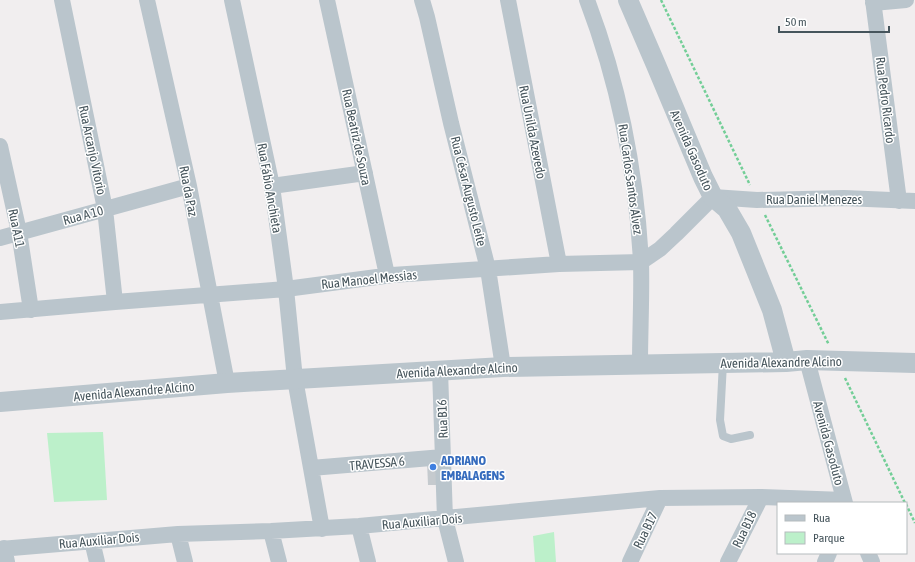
<svg xmlns="http://www.w3.org/2000/svg" width="915" height="562" font-family="'Asap Condensed',sans-serif">
  <style>
    .green { fill: #bcf0ca }
    .building { fill: #c5cace }
    .lines { fill: none; stroke-linecap: round; stroke-linejoin: round }
    .path { stroke: #73ce97; stroke-width: 2.5; stroke-dasharray: 3 2; stroke-linecap: butt }
    .service { stroke: #bac5cc; stroke-width: 8 }
    .minor { stroke: #bac5cc; stroke-width: 16 }
    .tertiary { stroke: #bac5cc; stroke-width: 20 }
    .shop-dot { fill: #3f7fe0; stroke: #fff; stroke-width: 1.5 }
    .labels { text-anchor: middle; stroke-width: 3; stroke-linejoin: round; paint-order: stroke }
    .street-label { font-size: 13px; fill: #46555c; stroke: #fff }
    .shop-label { font-size: 13px; font-weight: bold; fill: #366cbe; stroke: #fff; text-anchor: start }
  </style>
  <rect width="100%" height="100%" fill="#f1eeef"/>
  <path class="green" d="M103,432L107,500L54,502L47,433Z
    M554,532L556,562H535L533,536Z"/>
  <path class="building" d="M427,461H439L440,485H428Z"/>
  <g class="lines">
    <path class="path" d="M661,0L750,185
      M765,215L829,345
      M845,378L905,503
      M906,504L915,523"/>
    <path class="service" d="M723,363L720,420L723,436L731,439L750,435"/>
    <path class="minor" d="M62,0L105,209L115,302
      M147,0L189,186L227,383
      M232,0L272,186L286,289L295,379L322,529
      M327,0L387,275
      M422,0L427,17L451,123L488,269L503,367
      M508,0L559,264
      M587,0C619,84 636,171 641,261C642,295 640,330 640,364
      M873,0L899,201
      M873,3L906,0
      M0,146L19,232L31,310
      M272,186L365,173
      M0,238L189,186
      M0,312L115,302L286,289L392,275L559,264L641,262L660,249L676,234L713,197L757,200L844,198L915,201
      M807,360L845,503
      M440,370L445,519L456,562
      M311,468L443,457
      M359,526L368,562
      M271,531L279,562
      M178,534L185,562
      M92,541L97,562
      M4,548L7,562
      M0,549L178,534L271,531L359,526L660,498L761,497L844,500
      M868,553L872,562
      M630,562L660,498
      M728,562L761,497
      M825,562L829,553"/>
    <path class="tertiary" d="M628,0L656,65L703,177L713,197L727,209L741,233L772,310L786,362
      M0,402L227,383L503,367L723,363L786,362L807,360L915,363"/>
  </g>
  <circle class="shop-dot" cx="433" cy="467" r="4"/>
  <g class="labels">
    <g class="street-label">
      <text transform="translate(886 100) rotate(83)" y="5">Rua Pedro Ricardo</text>
      <text transform="translate(533 132) rotate(79)" y="5">Rua Unilda Azevedo</text>
      <text transform="translate(357 137) rotate(78)" y="5">Rua Beatriz de Souza</text>
      <text transform="translate(93 150) rotate(78)" y="5">Rua Arcanjo Vitorio</text>
      <text transform="translate(692 150) rotate(66)" y="5">Avenida Gasoduto</text>
      <text transform="translate(631 179) rotate(82)" y="5">Rua Carlos Santos Alvez</text>
      <text transform="translate(270 188) rotate(80)" y="5">Rua Fábio Anchieta</text>
      <text transform="translate(189 191) rotate(79)" y="5">Rua da Paz</text>
      <text transform="translate(469 191) rotate(76)" y="5">Rua César Augusto Leite</text>
      <text x="814" y="204">Rua Daniel Menezes</text>
      <text transform="translate(83 215) rotate(-15)" y="5">Rua A 10</text>
      <text transform="translate(17 228) rotate(79)" y="5">Rua A11</text>
      <text transform="translate(369 279) rotate(-6)" y="5">Rua Manoel Messias</text>
      <text transform="translate(781 362) rotate(-1)" y="5">Avenida Alexandre Alcino</text>
      <text transform="translate(457 370) rotate(-3)" y="5">Avenida Alexandre Alcino</text>
      <text transform="translate(134 391) rotate(-5)" y="5">Avenida Alexandre Alcino</text>
      <text transform="translate(442 419) rotate(-92)" y="5">Rua B16</text>
      <text transform="translate(829 443) rotate(75)" y="5">Avenida Gasoduto</text>
      <text transform="translate(377 463) rotate(-5)" y="5">TRAVESSA 6</text>
      <text transform="translate(422 521) rotate(-5)" y="5">Rua Auxiliar Dois</text>
      <text transform="translate(744 529) rotate(-64)" y="5">Rua B18</text>
      <text transform="translate(645 530) rotate(-64)" y="5">Rua B17</text>
      <text transform="translate(99 540) rotate(-5)" y="5">Rua Auxiliar Dois</text>
    </g>
    <g class="shop-label">
      <text x="441" y="465">ADRIANO<tspan x="441" dy="15">EMBALAGENS</tspan></text>
    </g>
  </g>
  <rect x="777" y="502" width="130" height="52" fill="#ffffff" stroke="#b5bbbe"/>
  <rect x="785" y="515" width="20" height="6" fill="#bac5cc" stroke="#b5bbbe"/>
  <text x="813" y="522" font-size="12" fill="#46555c">Rua</text>
  <rect x="785" y="532" width="20" height="12" fill="#bcf0ca" stroke="#b5bbbe"/>
  <text x="813" y="542" font-size="12" fill="#46555c">Parque</text>
  <path d="M779 26v6h110v-6" fill="none" stroke="#46555c" stroke-width="2"/>
  <text x="785" y="26" font-size="12" fill="#46555c" stroke="#ffffff" stroke-width="3" paint-order="stroke">50 m</text>
</svg>
